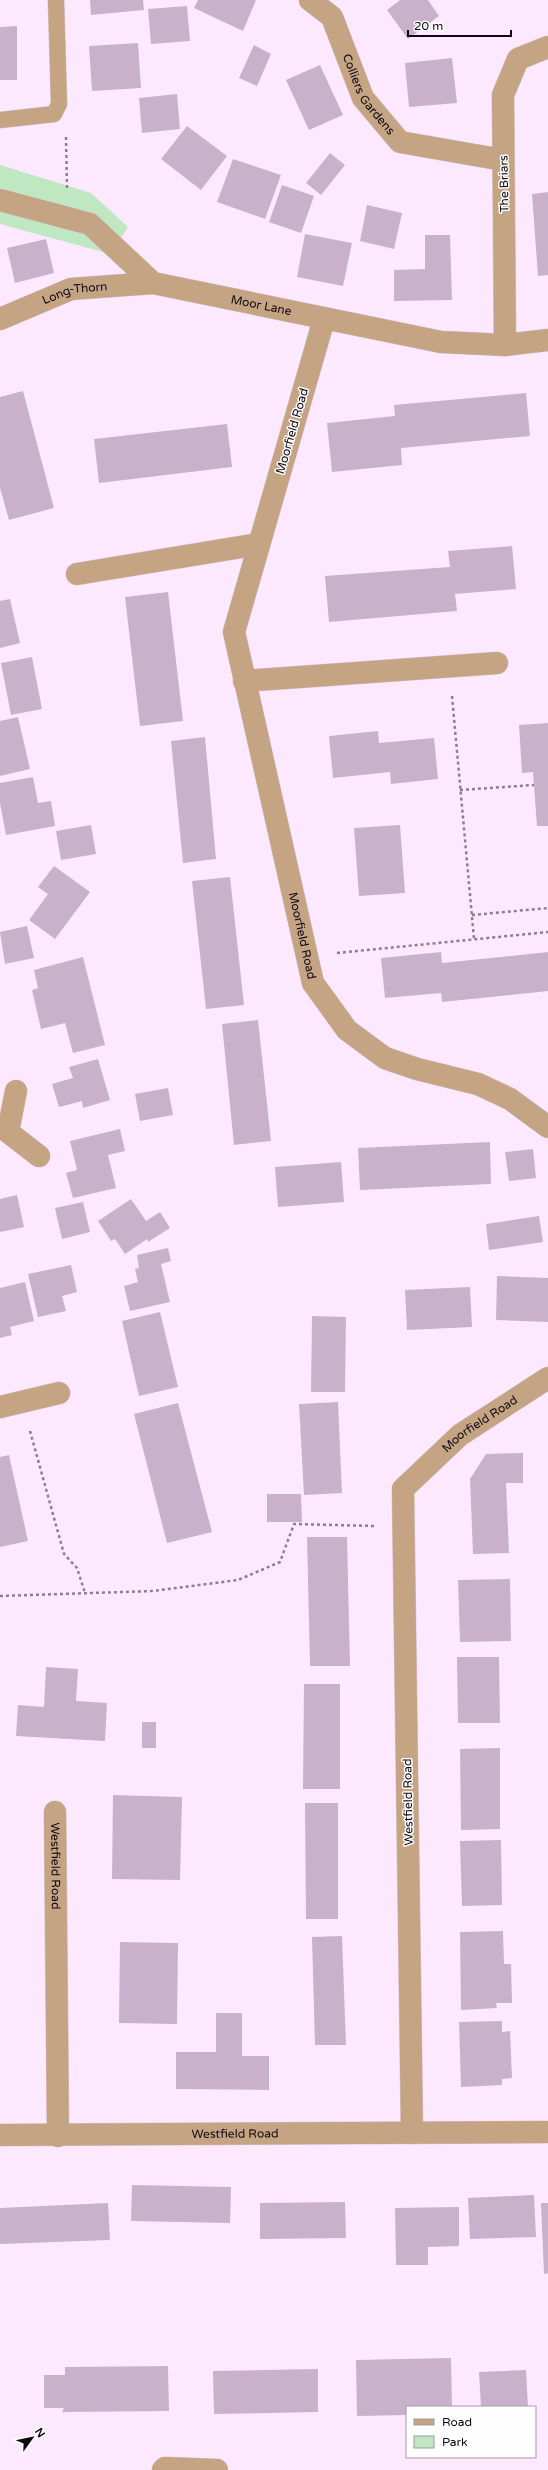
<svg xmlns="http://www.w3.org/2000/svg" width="548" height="2470" font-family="'Varela Round',sans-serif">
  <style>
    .green { fill: #bee7c2 }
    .building { fill: #cab1cb }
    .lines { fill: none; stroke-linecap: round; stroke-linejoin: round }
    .service-casing { stroke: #d7c5d9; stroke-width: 17 }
    .minor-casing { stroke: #d7c5d9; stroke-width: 23 }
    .path { stroke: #8c7e8d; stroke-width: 2.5; stroke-dasharray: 3 3; stroke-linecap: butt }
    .service { stroke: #c4a483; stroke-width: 16 }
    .minor { stroke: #c4a483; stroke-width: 22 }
    .labels { text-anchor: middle; stroke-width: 3; stroke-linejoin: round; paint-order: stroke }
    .street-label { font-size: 12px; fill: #100811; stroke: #fefefe }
  </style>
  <rect width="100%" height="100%" fill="#fde9ff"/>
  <path class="green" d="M0,165L91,193L128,227L110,254L0,224Z"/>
  <path class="building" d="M90,0H143L144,10L91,15Z
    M198,0H256L243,31L194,8Z
    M400,0H428L439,16L408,39L387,10Z
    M187,6L190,41L151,44L148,9Z
    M17,26V80H0V27Z
    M138,43L141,88L92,91L89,46Z
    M254,45L271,54L257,86L239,78Z
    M452,58L457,103L409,107L405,63Z
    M320,65L343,115L309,130L286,80Z
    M177,94L180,129L142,133L139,98Z
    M187,126L227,156L201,190L161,159Z
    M330,153L345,165L321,195L306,183Z
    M233,159L281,175L265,219L217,202Z
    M282,185L314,196L301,233L269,222Z
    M548,192V275L538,276L532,194Z
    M367,205L402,213L394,249L360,241Z
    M305,234L352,243L343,286L297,277Z
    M425,235H450L452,300L394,301V270L425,269Z
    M46,239L54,273L15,283L7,248Z
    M23,391L54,508L9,520L0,488V397Z
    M526,393L530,436L401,448L402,465L332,472L327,423L395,416L394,405Z
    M227,424L232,467L99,483L94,439Z
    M512,546L516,589L455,594L457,611L329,622L325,576L450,567L448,551Z
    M168,592L183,721L140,726L125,597Z
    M10,599L20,643L0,648V601Z
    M32,657L42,709L11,715L1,663Z
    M18,717L30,769L0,776V721Z
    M548,723V826H537L533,772L522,773L519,725Z
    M378,731L379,743L434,738L438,779L391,784L390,772L333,778L329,736Z
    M205,737L216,859L183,863L171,741Z
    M33,777L38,803L51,801L55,826L6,835L0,803V783Z
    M91,825L96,854L61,860L56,831Z
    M400,825L405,893L359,896L354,828Z
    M54,866L90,892L55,939L29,920L48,894L38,887Z
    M230,877L244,1005L206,1009L192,881Z
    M27,926L34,958L5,964L0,932Z
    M441,952L442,963L548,952V991L442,1002L441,993L385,998L381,958Z
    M83,957L105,1045L73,1053L65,1023L41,1029L32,990L38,988L34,970Z
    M258,1020L271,1141L234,1145L222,1024Z
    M98,1059L110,1100L83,1108L82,1101L59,1107L52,1084L73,1078L69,1067Z
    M168,1088L173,1115L140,1121L135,1094Z
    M120,1129L125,1151L108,1155L116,1188L73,1198L66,1173L77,1170L70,1141Z
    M490,1142L491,1184L360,1190L358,1148Z
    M533,1149L536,1178L509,1181L505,1152Z
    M341,1162L344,1202L278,1207L275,1167Z
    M17,1195L24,1227L0,1232V1199Z
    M131,1199L146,1221L160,1212L170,1228L148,1242L147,1239L125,1254L115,1239L111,1241L98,1221Z
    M83,1202L90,1232L62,1239L55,1208Z
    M539,1216L543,1242L489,1250L486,1224Z
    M168,1248L171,1261L161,1264L170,1302L130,1311L124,1286L138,1282L135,1269L139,1268L137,1255Z
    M71,1265L77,1292L62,1296L66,1311L38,1317L28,1274Z
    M497,1276L548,1278V1322L496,1320Z
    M25,1282L34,1321L10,1327L12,1335L0,1338V1288Z
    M470,1287L472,1327L407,1330L405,1290Z
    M160,1312L178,1387L139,1396L122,1321Z
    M312,1316L346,1317L345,1392H311Z
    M338,1402L342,1493L304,1495L299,1404Z
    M178,1403L212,1532L167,1543L134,1414Z
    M523,1453V1483H506L509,1553L473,1554L470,1479L486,1454Z
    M9,1455L28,1541L0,1547V1457Z
    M267,1494H301L302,1522H267Z
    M307,1537H347L350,1666H310Z
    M510,1579L511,1641L460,1642L458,1580Z
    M457,1657H499L500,1723H458Z
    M46,1667L78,1669L76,1701L107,1703L105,1741L16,1736L18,1705L44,1707Z
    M304,1684H340V1789H303Z
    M142,1722H156V1748H142Z
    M500,1748V1829L461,1830L460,1749Z
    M113,1795L182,1797L180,1880L112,1879Z
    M305,1803H338V1919H306Z
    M501,1840L502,1905L462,1906L460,1841Z
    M503,1931L504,1964H511L512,2003H496L497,2008L461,2010L460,1932Z
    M342,1936L346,2045H315L312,1937Z
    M120,1942L178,1943L177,2024L119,2023Z
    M216,2013H242V2056H269V2090L176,2089V2052H216Z
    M502,2021V2032L510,2031L512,2078L502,2079V2085L461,2087L459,2022Z
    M132,2185L231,2187L230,2223L131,2221Z
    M534,2195L536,2237L470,2239L468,2198Z
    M345,2202L346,2238L260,2239V2203Z
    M108,2203L110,2240L0,2244V2208Z
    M541,2203H548V2273L544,2274Z
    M459,2207V2246L428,2247V2265H396L395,2208Z
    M451,2358L452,2407H407V2415L357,2416L356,2360Z
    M168,2366L169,2411L62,2412L64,2408H44V2375H65V2367Z
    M318,2369V2412L214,2414L213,2371Z
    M526,2370L528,2407H481L479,2372Z"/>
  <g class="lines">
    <g class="service-casing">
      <path id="service" d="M0,120L54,114L59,104L56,0"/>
    </g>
    <g class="minor-casing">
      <g id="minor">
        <path id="s1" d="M310,0L332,17L363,98L400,142L503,160"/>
        <path id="s2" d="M0,200L90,224L153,283L441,342L505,345L548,340"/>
        <path id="s3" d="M0,319L71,289L153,283"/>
        <path id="s4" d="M324,319L234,632L313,983L347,1030L385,1058L417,1069L478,1084L510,1099L548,1127"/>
        <path d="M505,345L503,95L518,59L548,47"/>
        <path d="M77,574L259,544"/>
        <path d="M244,681L497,663"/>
        <path d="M16,1091L8,1132L39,1156"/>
        <path d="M0,1407L59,1393"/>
        <path id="s5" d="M55,1812L58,2136"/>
        <path id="s6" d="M412,2133L403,1489L460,1435L548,1378"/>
        <path id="s7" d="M0,2135L548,2132"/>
        <path d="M163,2470L165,2468L217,2470"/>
      </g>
    </g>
    <path class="path" d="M66,137L67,188
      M452,696L474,939
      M460,790L534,785
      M472,915L548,908
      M337,953L548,932
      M30,1431L64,1554L77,1568L85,1593
      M0,1596L153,1591L238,1580L280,1562L294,1524L375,1526"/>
    <use href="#service" class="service"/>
    <use href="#minor" class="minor"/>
  </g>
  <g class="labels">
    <g class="street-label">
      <text dy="4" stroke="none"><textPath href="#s1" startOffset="114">Colliers Gardens</textPath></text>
      <text transform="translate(504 184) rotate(-91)" y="4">The Briars</text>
      <text dy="4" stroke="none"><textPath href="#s3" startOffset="80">Long-Thorn</textPath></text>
      <text dy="4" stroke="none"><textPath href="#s2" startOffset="290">Moor Lane</textPath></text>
      <text transform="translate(292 431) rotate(-74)" y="4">Moorfield Road</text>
      <text dy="4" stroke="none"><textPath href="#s4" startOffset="637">Moorfield Road</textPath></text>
      <text dy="4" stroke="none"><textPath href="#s6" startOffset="745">Moorfield Road</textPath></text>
      <text transform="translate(408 1802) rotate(-91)" y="4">Westfield Road</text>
      <text dy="4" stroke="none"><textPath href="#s5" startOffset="54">Westfield Road</textPath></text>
      <text dy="4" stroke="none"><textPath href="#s7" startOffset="235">Westfield Road</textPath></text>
    </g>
  </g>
  <rect x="406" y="2406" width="130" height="52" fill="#fefefe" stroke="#9f9c9f"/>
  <rect x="414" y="2419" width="20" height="6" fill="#c4a483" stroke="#9f9c9f"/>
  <text x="442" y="2426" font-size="12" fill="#100811">Road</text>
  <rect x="414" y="2436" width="20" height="12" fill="#bee7c2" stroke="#9f9c9f"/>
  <text x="442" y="2446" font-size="12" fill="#100811">Park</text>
  <g transform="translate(32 2438) rotate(57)" stroke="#fefefe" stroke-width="3" paint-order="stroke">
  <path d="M0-3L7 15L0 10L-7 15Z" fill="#100811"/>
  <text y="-6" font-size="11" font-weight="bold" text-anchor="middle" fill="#100811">N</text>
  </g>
  <path d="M408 30v6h103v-6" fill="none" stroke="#100811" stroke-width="2"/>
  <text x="414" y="30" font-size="12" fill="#100811" stroke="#fefefe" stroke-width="3" paint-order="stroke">20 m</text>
</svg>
